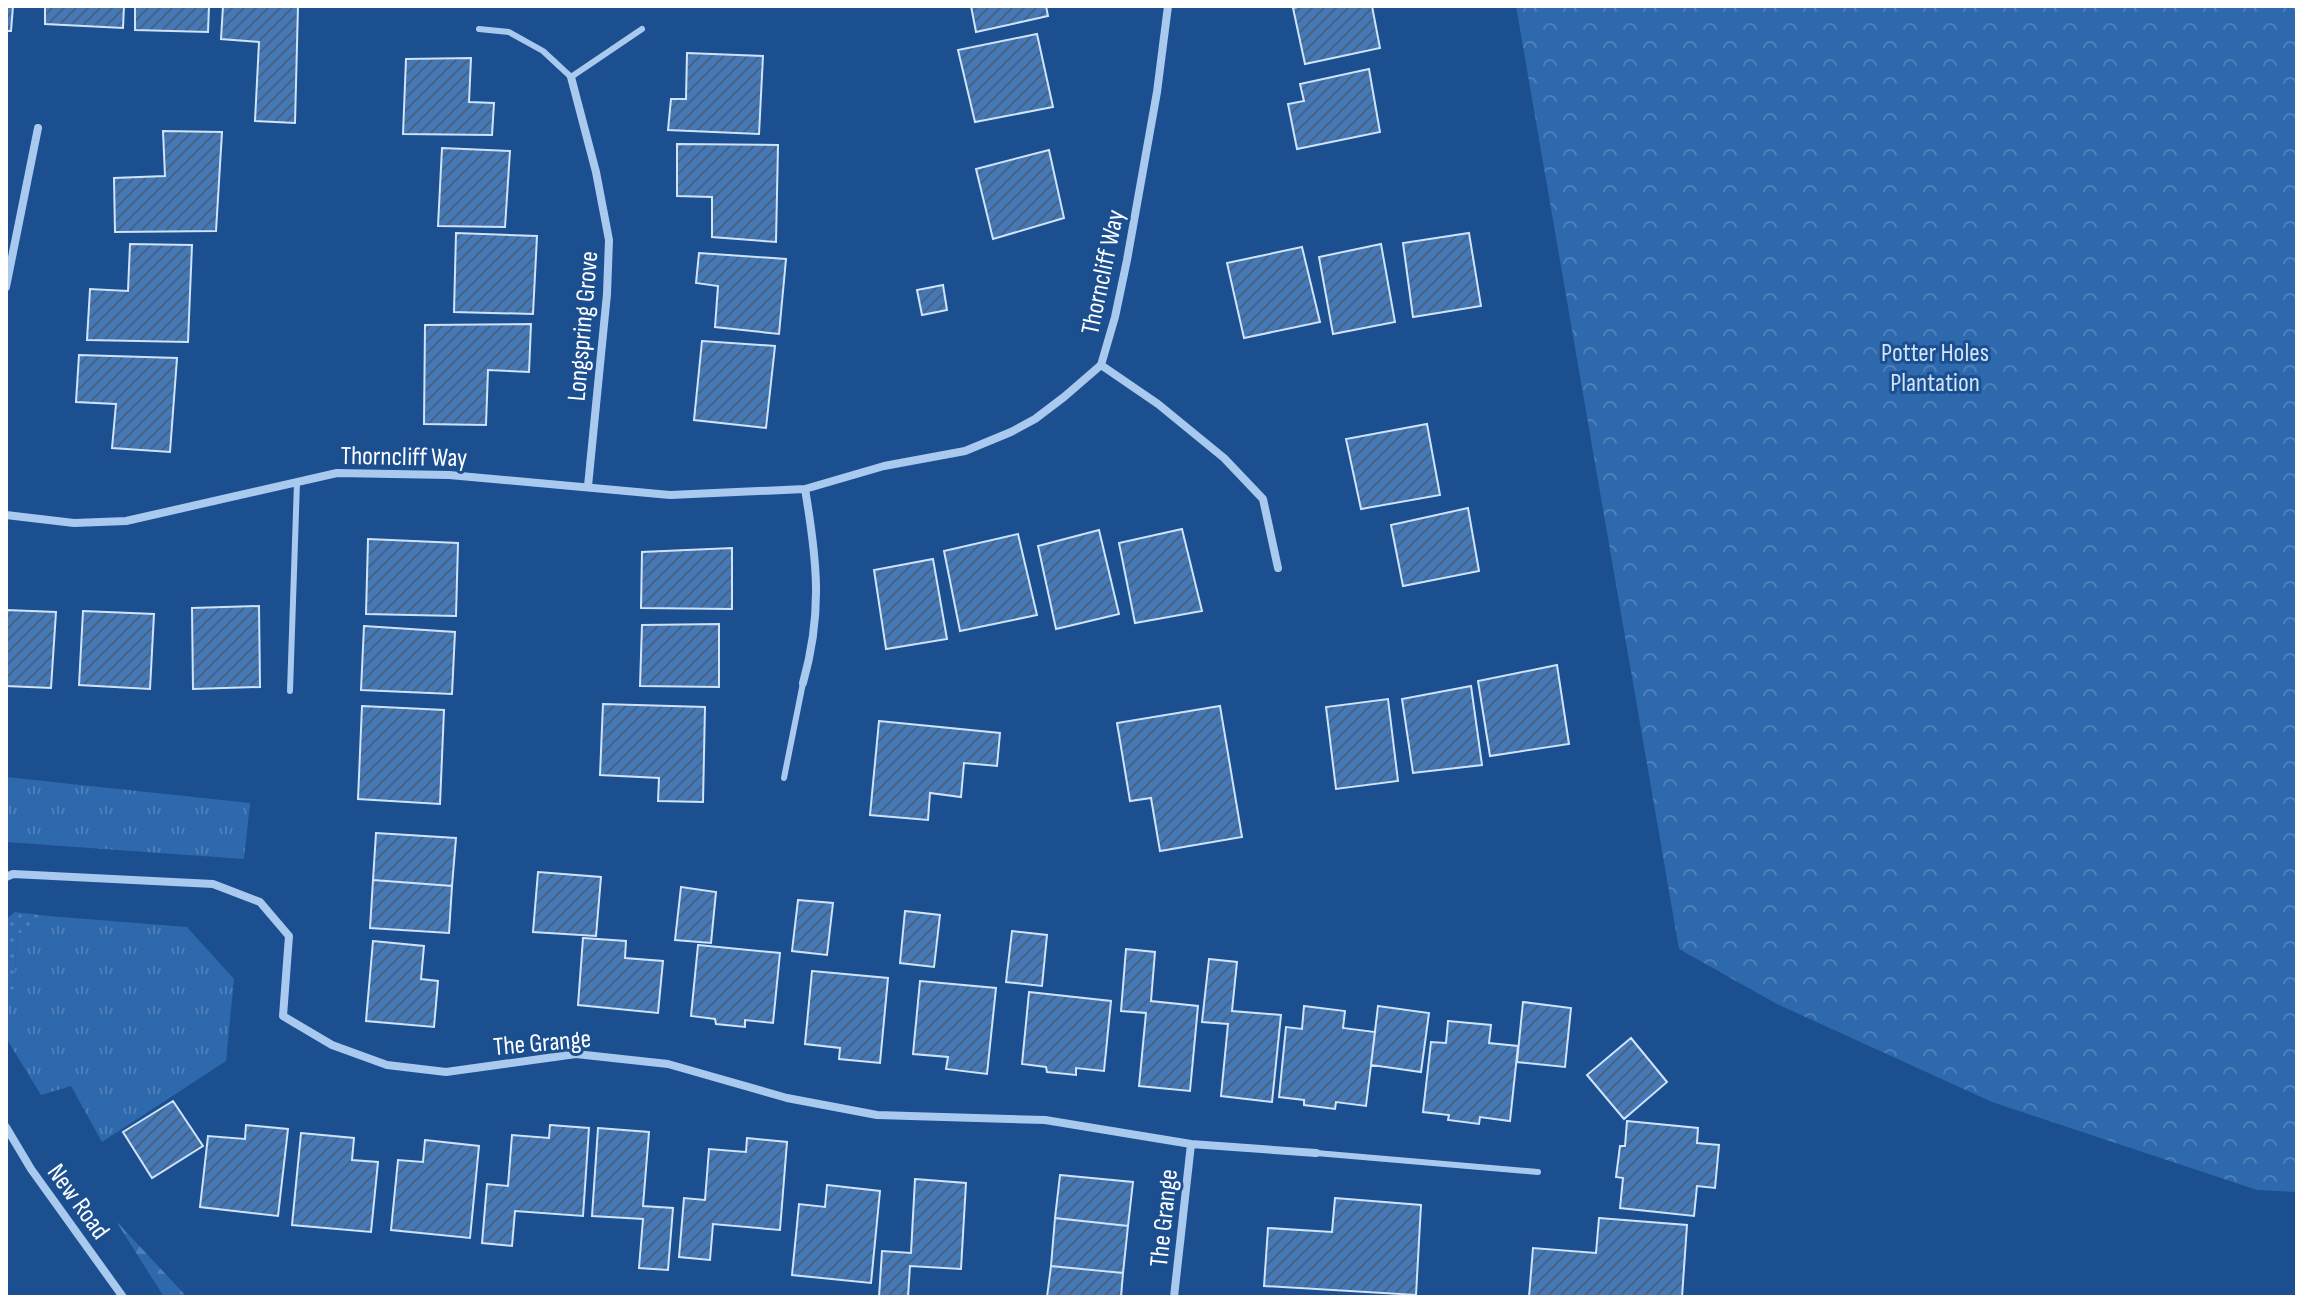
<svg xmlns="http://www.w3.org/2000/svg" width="2303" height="1303" font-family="'Sofia Sans Condensed',sans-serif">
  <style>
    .grass { fill: url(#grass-tufts) }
    .forest { fill: url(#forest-firs) }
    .park { fill: url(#park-crowns) }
    .garden { fill: url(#garden-dots) }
    .building { fill: url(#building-hatch); stroke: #cfe3fa; stroke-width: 2 }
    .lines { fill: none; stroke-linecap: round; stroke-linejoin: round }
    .lane { stroke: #a9c9ee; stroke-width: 6 }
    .street { stroke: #a9c9ee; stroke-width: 8 }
    .labels { text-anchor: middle; stroke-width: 6; stroke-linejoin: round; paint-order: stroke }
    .street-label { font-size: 26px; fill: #fff; stroke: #1b4f8f }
    .park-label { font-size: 26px; fill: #cfe3fa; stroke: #1b4f8f }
  </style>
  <defs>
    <pattern id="grass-tufts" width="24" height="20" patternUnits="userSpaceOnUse" patternTransform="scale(2)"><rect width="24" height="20" fill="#2e69ad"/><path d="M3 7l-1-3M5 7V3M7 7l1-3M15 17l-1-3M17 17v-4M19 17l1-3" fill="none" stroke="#4d80b9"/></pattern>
    <pattern id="forest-firs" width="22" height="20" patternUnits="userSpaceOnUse" patternTransform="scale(2)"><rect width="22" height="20" fill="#2e69ad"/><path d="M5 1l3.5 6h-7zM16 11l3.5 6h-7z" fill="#4d80b9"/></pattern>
    <pattern id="park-crowns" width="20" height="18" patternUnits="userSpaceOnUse" patternTransform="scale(2)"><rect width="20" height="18" fill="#2e69ad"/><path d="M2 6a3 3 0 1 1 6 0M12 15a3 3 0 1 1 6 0" fill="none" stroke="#4d80b9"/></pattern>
    <pattern id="garden-dots" width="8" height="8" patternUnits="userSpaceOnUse" patternTransform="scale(2)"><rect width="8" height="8" fill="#2e69ad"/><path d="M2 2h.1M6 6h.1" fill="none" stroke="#4d80b9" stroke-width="1.8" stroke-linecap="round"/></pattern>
    <pattern id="building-hatch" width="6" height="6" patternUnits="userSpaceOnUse" patternTransform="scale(2)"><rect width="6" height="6" fill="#4478b7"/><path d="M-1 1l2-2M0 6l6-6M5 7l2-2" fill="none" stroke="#486282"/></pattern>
  </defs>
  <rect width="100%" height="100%" fill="#1b4f8f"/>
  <path class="grass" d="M6,777L250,803L244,859L6,842Z
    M48,916L187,927L234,979L226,1061L102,1142L71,1086L41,1095L6,1038V994L14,989L17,935Z"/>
  <path class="forest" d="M116,1221L187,1297H164Z"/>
  <path class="park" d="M1516,6H2297V1192L2257,1190L1992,1102L1777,1004L1679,949Z"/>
  <path class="garden" d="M15,912L48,916L17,935L14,989L6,994V919Z"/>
  <path class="building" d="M6,6H13L11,31H6Z
    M45,6H124L123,28L45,24Z
    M135,6H209L208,32L135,30Z
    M223,6H298L295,123L255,121L259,42L221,39Z
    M971,6H1046L1048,16L976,32Z
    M1302,6H1372L1380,48L1305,64L1293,8Z
    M1037,34L1053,107L975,122L958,50Z
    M687,53L763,56L759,134L668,130L671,99H686Z
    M471,58L469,102L494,103L492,135L403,134L406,59Z
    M1369,69L1380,132L1297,149L1288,104L1304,101L1300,84Z
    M163,131L222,132L216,231L115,232L114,178L165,176Z
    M677,144L778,145L776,242L712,237V197L677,196Z
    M442,148L510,151L505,227L438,226Z
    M1049,150L1064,218L993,239L976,169Z
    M456,233L537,236L533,314L454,312Z
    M1469,233L1481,306L1413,317L1403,243Z
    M130,244L192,245L188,342L87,340L90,289L128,291Z
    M1381,244L1395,322L1333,334L1319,257Z
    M1302,247L1320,322L1244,338L1227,263Z
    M699,253L786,259L779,334L715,327L718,286L696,283Z
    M943,285L947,310L922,315L917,290Z
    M531,324L529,372L488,370L486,425L424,424L425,325Z
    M702,341L775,346L766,428L694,420Z
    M79,355L177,358L170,452L112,448L116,404L76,402Z
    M1427,424L1440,495L1361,509L1346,439Z
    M1468,508L1479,571L1403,586L1391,525Z
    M1182,529L1202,611L1135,623L1119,543Z
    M1099,530L1119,614L1056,629L1038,546Z
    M1018,534L1037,615L960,631L944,551Z
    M368,539L458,543L456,616L366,614Z
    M732,548V609L641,608L642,552Z
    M933,559L947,639L886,649L874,570Z
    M259,606L260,687L193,689L192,608Z
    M6,610L56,612L51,688L6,686Z
    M83,611L154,614L150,689L79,685Z
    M719,624V687L640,686L642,625Z
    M364,626L455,632L452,694L361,690Z
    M1557,665L1569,744L1490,756L1478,681Z
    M1471,686L1482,765L1413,773L1402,699Z
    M1388,699L1398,781L1336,789L1326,707Z
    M603,704L705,707L703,802L658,801L659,778L600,775Z
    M362,706L444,710L440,804L358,799Z
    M1220,706L1242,837L1160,851L1151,798L1130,801L1117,723Z
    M879,721L1000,733L997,766L964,763L961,797L930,793L928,820L870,815Z
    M376,833L456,838L452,886L373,880Z
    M538,872L601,877L596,936L533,932Z
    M373,880L452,886L449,933L370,928Z
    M681,887L716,892L711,943L675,940Z
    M798,900L833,903L827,955L792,951Z
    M905,911L940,915L934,967L900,963Z
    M1012,931L1047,935L1042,986L1006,982Z
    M583,938L626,941L625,958L663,961L658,1013L578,1005Z
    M373,941L424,946L421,979L438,981L434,1027L366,1021Z
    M698,945L780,953L773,1023L745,1020V1027L716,1024L715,1019L691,1016Z
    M1126,949L1155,952L1151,1001L1198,1006L1190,1091L1139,1086L1146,1013L1121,1011Z
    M1209,959L1237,962L1232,1011L1281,1015L1272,1102L1221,1096L1228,1024L1202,1022Z
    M812,971L888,978L880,1063L839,1059L840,1048L805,1044Z
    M920,981L996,988L987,1074L946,1069L948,1057L913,1054Z
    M1029,992L1111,1001L1104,1071L1076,1068V1075L1047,1072L1046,1067L1022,1064Z
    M1523,1002L1571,1008L1565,1067L1517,1062Z
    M1304,1006L1345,1011L1343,1028L1375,1032L1366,1106L1336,1102L1335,1109L1304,1105V1100L1279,1097L1286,1027L1302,1029Z
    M1378,1006L1429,1013L1421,1072L1371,1065Z
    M1448,1021L1491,1025L1489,1043L1518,1046L1510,1121L1480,1117L1479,1124L1448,1120L1449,1115L1423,1112L1431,1042L1446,1043Z
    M1631,1038L1667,1082L1624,1119L1587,1075Z
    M173,1101L203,1146L152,1178L123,1132Z
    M1627,1121L1698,1128L1697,1143L1719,1145L1715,1188L1697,1186L1694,1216L1620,1208L1623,1178L1616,1177L1620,1146H1625Z
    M246,1125L288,1129L278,1216L200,1207L208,1136L245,1139Z
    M550,1125L589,1128L583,1216L515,1211L512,1246L482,1243L487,1184L508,1186L512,1135L549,1138Z
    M598,1128L649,1132L643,1206L673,1208L668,1270L639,1268L643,1219L592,1216Z
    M301,1133L354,1138L352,1160L378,1162L371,1232L292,1225Z
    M747,1138L787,1142L780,1230L713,1224L710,1260L679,1257L684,1198L705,1200L709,1149L746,1152Z
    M425,1140L479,1146L470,1238L391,1230L398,1160L423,1162Z
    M1060,1175L1133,1182L1128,1226L1055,1218Z
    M915,1179L966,1183L961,1269L910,1266L908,1297H879L882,1251L911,1253Z
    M827,1185L880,1191L871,1283L792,1275L799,1204L825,1207Z
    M1335,1198L1421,1205L1416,1295L1264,1286L1268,1228L1332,1232Z
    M1055,1218L1128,1226L1123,1273L1051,1266Z
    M1599,1218L1687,1225L1682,1297H1529L1533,1248L1596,1253Z
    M1051,1266L1123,1273L1121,1297H1047Z"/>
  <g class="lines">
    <path class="lane" d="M479,29L509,32L543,51L571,77L642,29
      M290,691L297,482
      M784,778L803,683
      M1316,1153L1538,1172"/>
    <path class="street" d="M571,77L596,172L609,240L607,294L588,486
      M6,287L38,128
      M1101,365L1158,404L1224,458L1263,499L1278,568
      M6,515L74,523L126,521L337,473L449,475L670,495L805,489L884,466L965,451L1011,432L1035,419L1064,397L1101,365L1115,317L1127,260L1157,92L1168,6
      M803,683C823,612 817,560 805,489
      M6,877L13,874L213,884L260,902L289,936L283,1016L332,1045L387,1065L446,1072L576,1054L668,1064L787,1098L877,1115L1045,1120L1191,1144L1316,1153
      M6,1127L31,1169L123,1297
      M1174,1297L1191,1144"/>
  </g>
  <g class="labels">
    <g class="street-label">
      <text transform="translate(1102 272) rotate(-78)" y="9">Thorncliff Way</text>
      <text transform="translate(582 326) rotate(-85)" y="9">Longspring Grove</text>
      <text transform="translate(404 456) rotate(1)" y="9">Thorncliff Way</text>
      <text transform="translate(542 1042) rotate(-5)" y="9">The Grange</text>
      <text transform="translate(79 1201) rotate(54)" y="9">New Road</text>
      <text transform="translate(1163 1218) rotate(-84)" y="9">The Grange</text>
    </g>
    <g class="park-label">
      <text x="1935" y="361">Potter Holes<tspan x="1935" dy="30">Plantation</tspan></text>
    </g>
  </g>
  <rect width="2303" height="1303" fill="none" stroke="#ffffff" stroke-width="16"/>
</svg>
